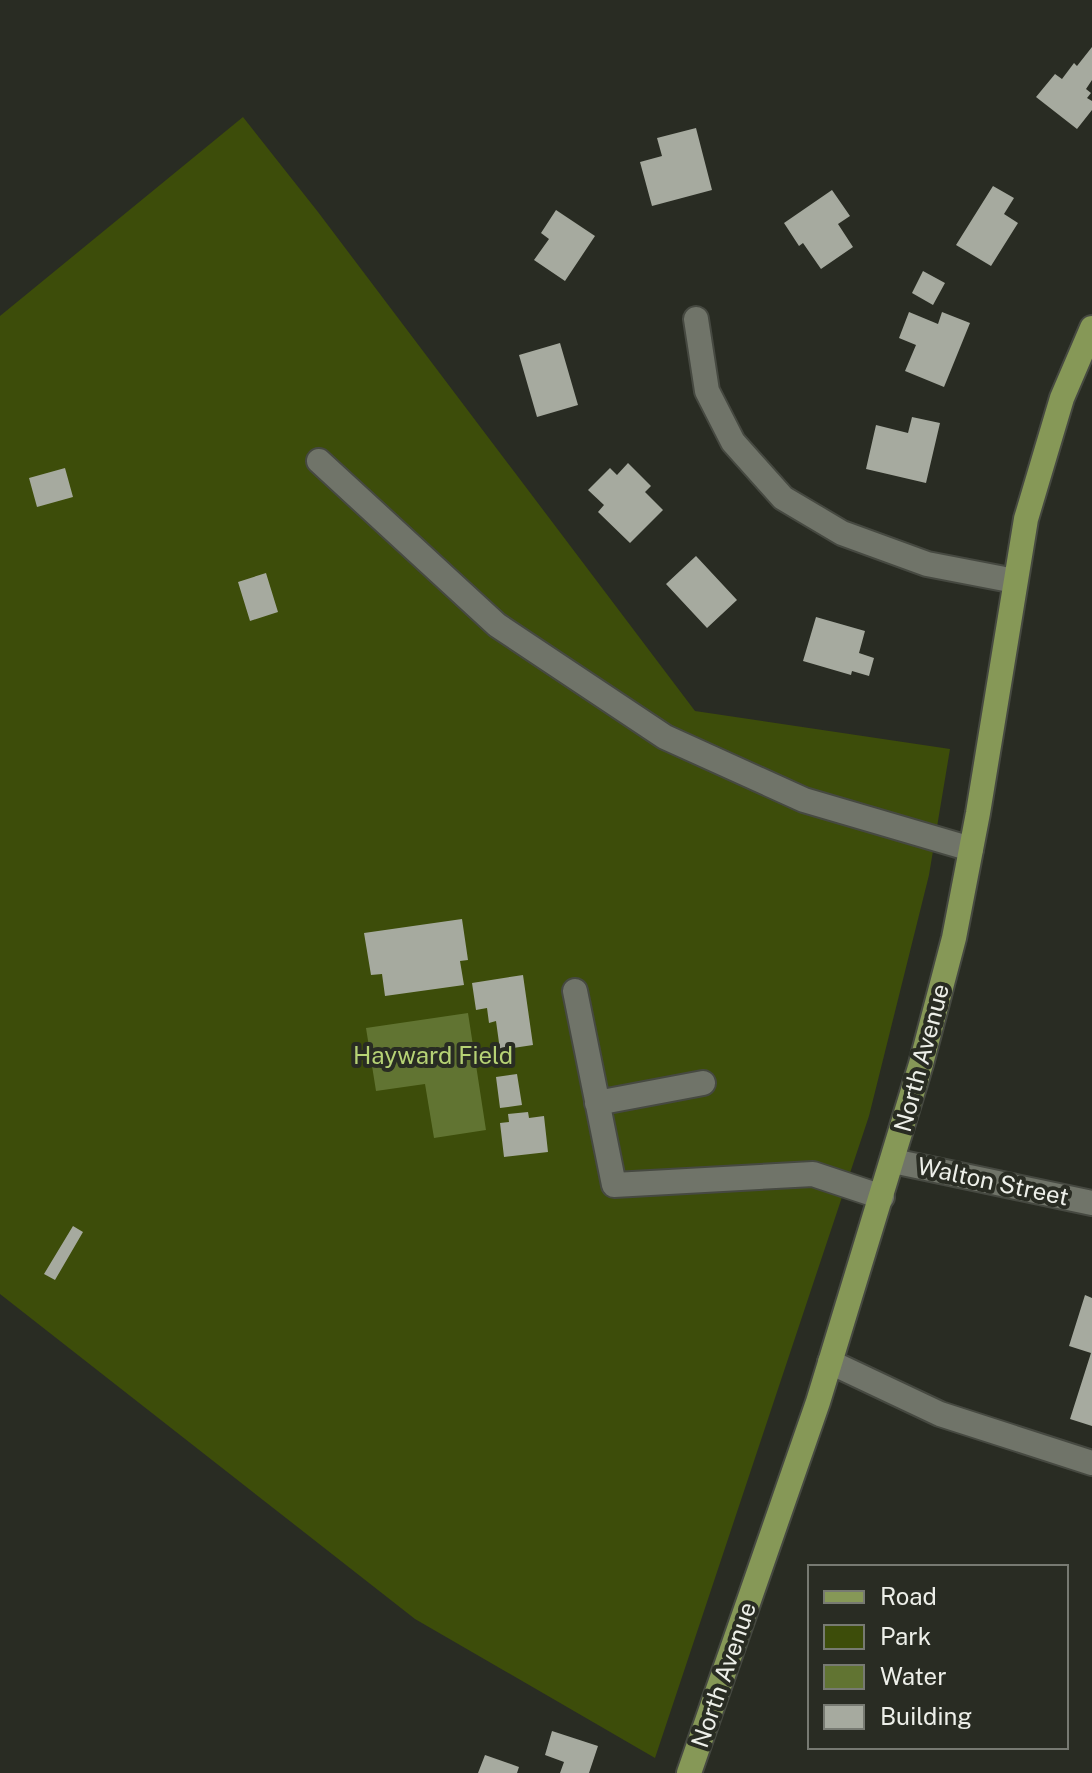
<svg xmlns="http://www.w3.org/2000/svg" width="1092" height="1773" font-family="'Public Sans',sans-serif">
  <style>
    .green { fill: #3d4d0a }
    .water { fill: #617432 }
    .building { fill: #a6aa9f }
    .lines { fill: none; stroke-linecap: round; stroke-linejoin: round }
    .minor-casing { stroke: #464941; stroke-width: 28 }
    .major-casing { stroke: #464941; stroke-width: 28 }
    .minor { stroke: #707469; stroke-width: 24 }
    .major { stroke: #869857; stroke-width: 24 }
    .labels { text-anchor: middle; stroke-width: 8; stroke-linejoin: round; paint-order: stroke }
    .park-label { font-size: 24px; fill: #b6d275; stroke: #292c23 }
    .street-label { font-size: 24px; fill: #edefe9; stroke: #292c23 }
  </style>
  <rect width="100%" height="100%" fill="#292c23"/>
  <path class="green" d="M243,117L318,212L695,711L950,749L929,875L869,1116L655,1758L415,1619L0,1294V316Z"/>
  <path class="water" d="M468,1013L486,1130L434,1138L425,1084L376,1091L366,1028Z"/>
  <path class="building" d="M1092,47V80L1086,89L1091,93L1087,98L1092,101V110L1077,129L1036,97L1055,74L1062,79L1074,63L1077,66Z
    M696,128L712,190L652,206L640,162L662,156L657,138Z
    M993,186L1014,198L1004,214L1018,223L991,266L956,245Z
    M832,190L850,216L838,224L853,247L821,269L803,243L799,246L784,223Z
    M556,210L595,236L565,281L534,260L549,239L541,233Z
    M923,271L945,283L933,305L912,293Z
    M909,312L938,324L942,312L970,323L944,387L905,371L916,345L899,338Z
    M560,343L578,405L537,417L519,355Z
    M912,417L940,423L926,483L866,469L876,425L908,433Z
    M628,463L651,486L645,492L663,510L630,543L598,512L604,505L588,490L610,468L617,475Z
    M65,468L73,497L37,507L29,478Z
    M696,556L737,600L707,628L666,584Z
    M266,573L278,612L250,621L238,582Z
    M816,617L865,631L859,653L874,658L869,676L852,671L851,675L803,661Z
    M462,919L468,960L460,961L464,985L385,996L382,974L371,975L364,933Z
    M523,975L533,1045L500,1050L496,1021L489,1023L487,1008L476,1010L472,983Z
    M517,1074L522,1105L500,1108L496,1077Z
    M528,1112L529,1118L544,1116L548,1152L504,1157L500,1123L509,1122L508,1114Z
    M73,1226L83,1232L55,1280L44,1274Z
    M1085,1295L1092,1298V1426L1070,1419L1091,1353L1069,1346Z
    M552,1731L598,1746L589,1773H560L564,1762L545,1755Z
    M485,1755L519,1767L517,1773H478Z"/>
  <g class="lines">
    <g class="minor-casing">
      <path id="minor" d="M696,319L707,391L733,442L783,498L842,533L927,564L1015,581
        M319,461L497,625L665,737L804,800L971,849
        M575,991L614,1185L813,1174L882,1197
        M597,1103L703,1083
        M893,1161L1092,1203
        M830,1362L940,1414L1092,1463"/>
    </g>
    <g class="major-casing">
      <path id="major" d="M689,1773L818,1402L921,1064L954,938L978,813L1026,519L1062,398L1092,328"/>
    </g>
    <use href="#minor" class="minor"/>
    <use href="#major" class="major"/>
  </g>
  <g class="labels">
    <g class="park-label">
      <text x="433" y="1064">Hayward Field</text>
    </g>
    <g class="street-label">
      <text transform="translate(922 1058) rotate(-75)" y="8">North Avenue</text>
      <text transform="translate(993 1182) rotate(12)" y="8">Walton Street</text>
      <text transform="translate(724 1675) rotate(-71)" y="8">North Avenue</text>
    </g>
  </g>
  <rect x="808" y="1565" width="260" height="184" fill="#292c23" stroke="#777a72" stroke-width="2"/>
  <rect x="824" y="1591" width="40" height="12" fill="#869857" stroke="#777a72" stroke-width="2"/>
  <text x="880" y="1605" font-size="24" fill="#edefe9">Road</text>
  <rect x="824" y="1625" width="40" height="24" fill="#3d4d0a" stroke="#777a72" stroke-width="2"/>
  <text x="880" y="1645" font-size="24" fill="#edefe9">Park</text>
  <rect x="824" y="1665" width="40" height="24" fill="#617432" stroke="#777a72" stroke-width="2"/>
  <text x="880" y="1685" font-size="24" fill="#edefe9">Water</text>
  <rect x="824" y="1705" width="40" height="24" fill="#a6aa9f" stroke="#777a72" stroke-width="2"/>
  <text x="880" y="1725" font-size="24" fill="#edefe9">Building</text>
</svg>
